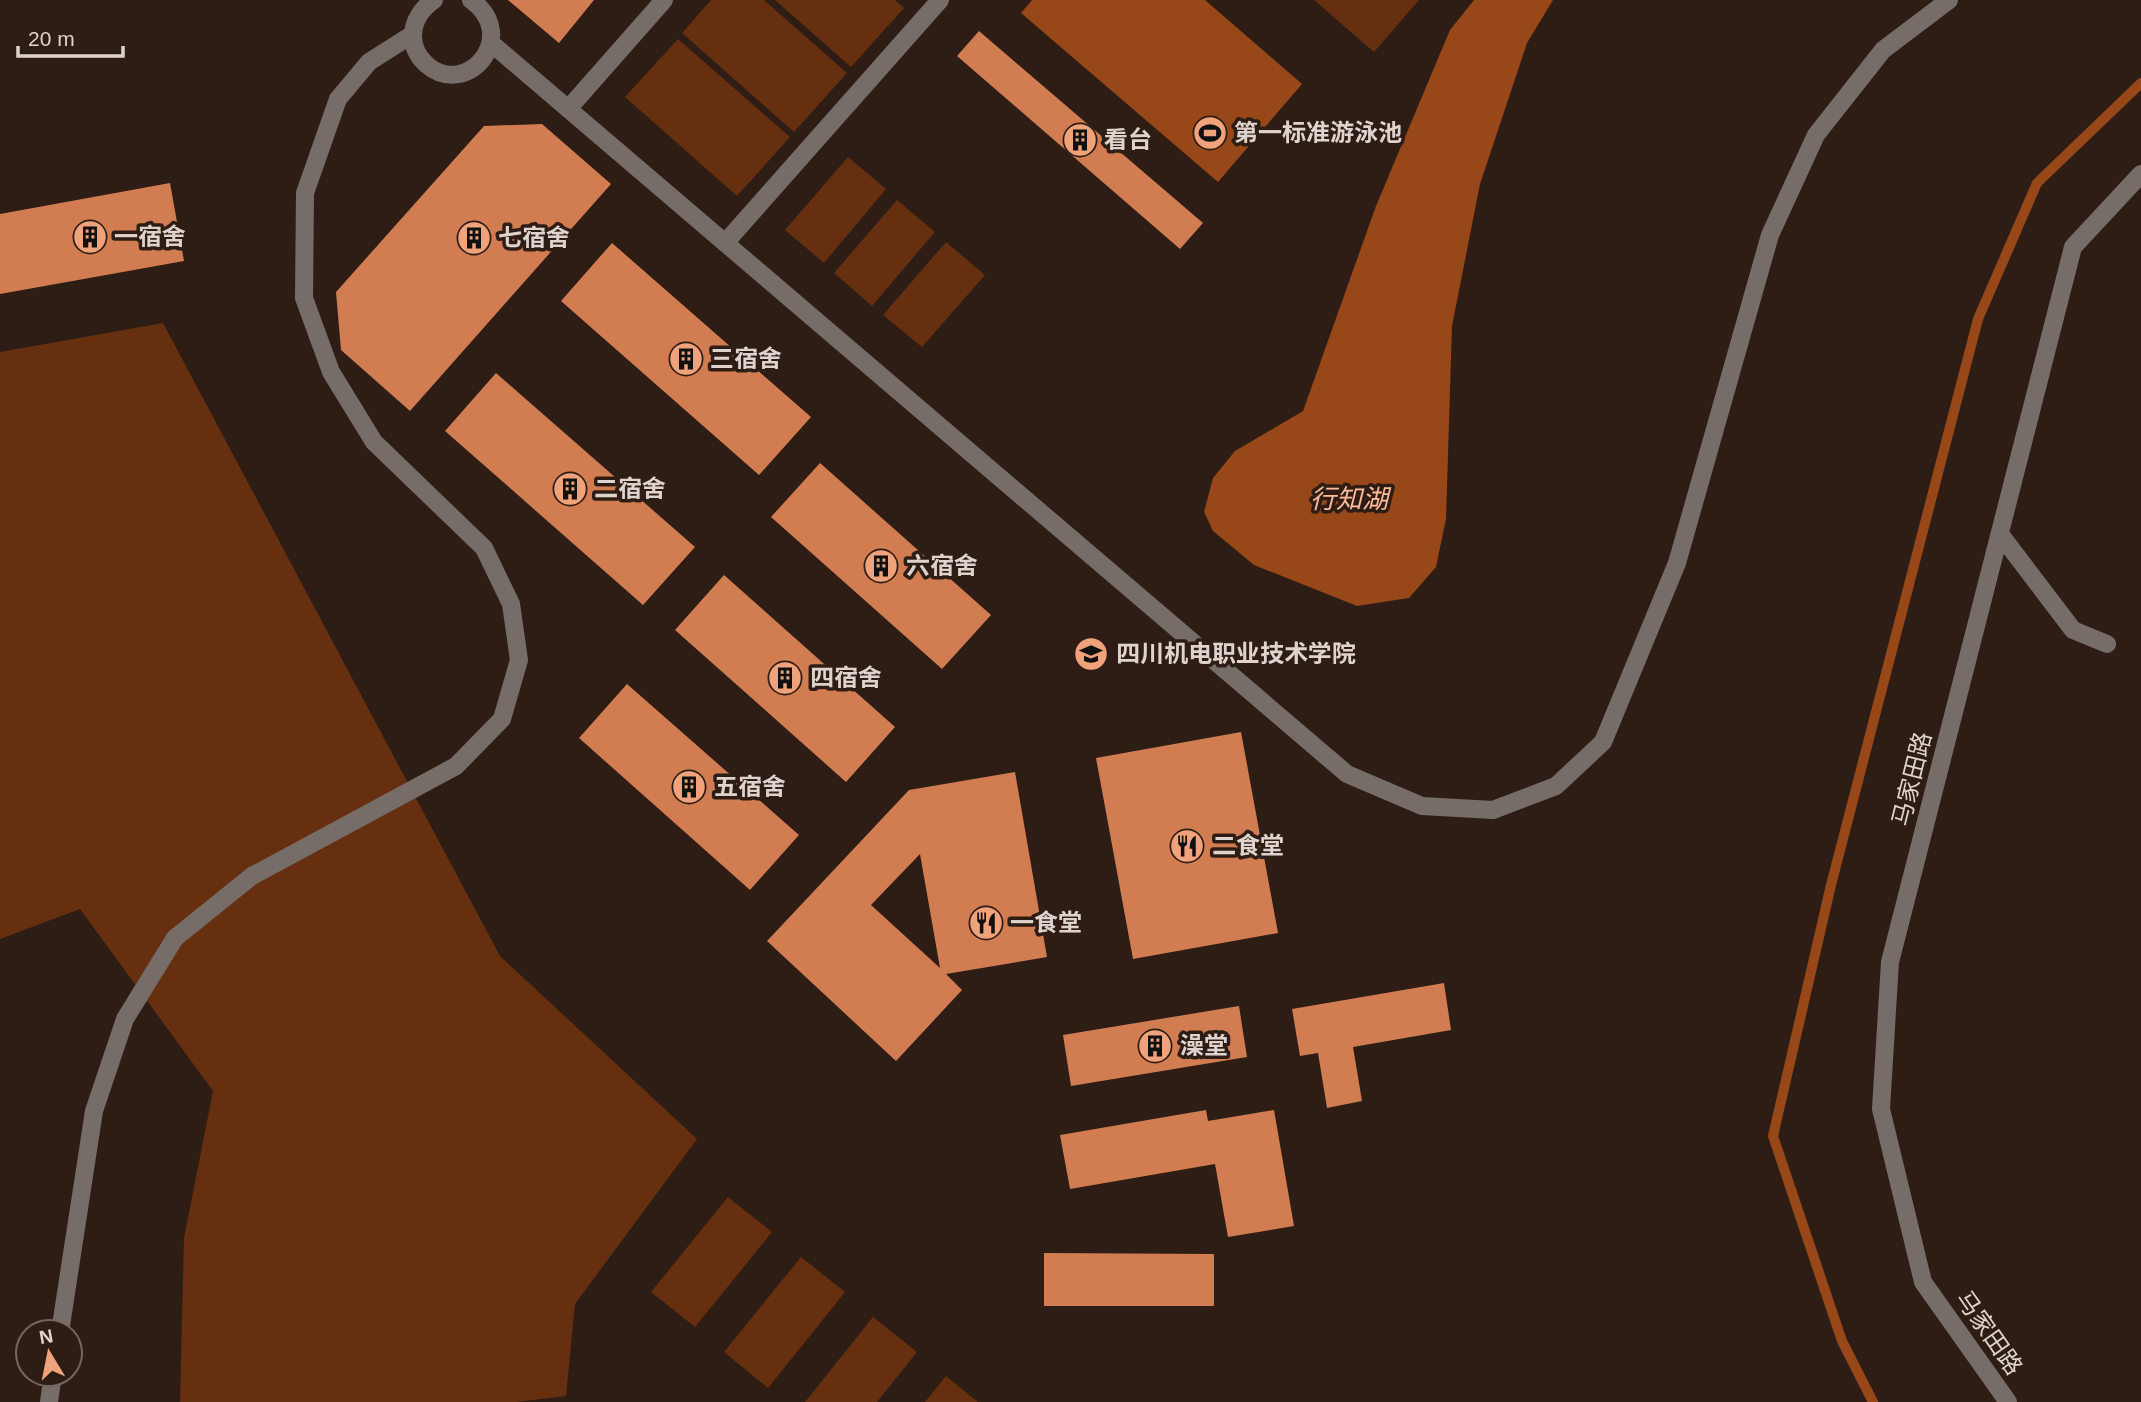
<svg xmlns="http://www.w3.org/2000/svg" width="2141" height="1402" font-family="Arial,'Noto Sans SC',sans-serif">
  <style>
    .green { fill: #662f0f }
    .water { fill: #974718 }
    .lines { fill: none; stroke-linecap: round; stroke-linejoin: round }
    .stream { stroke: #974718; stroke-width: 10 }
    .building { fill: #d27d51; fill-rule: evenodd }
    .minor { stroke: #766d69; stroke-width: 18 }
    .labels { text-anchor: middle; stroke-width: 7; stroke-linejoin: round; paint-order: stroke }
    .poi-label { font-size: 24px; font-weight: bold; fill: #ded3cd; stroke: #2e1d15; text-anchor: start }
    .street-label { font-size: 24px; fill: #ded3cd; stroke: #2e1d15 }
    .water-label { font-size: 26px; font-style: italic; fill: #fb9; stroke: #2e1d15 }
  </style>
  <rect width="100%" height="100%" fill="#2e1d15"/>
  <path class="green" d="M711,0H764L847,73L794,132L682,33Z
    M775,0H895L904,8L851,67Z
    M1314,0H1419L1374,52Z
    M678,39L790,137L737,196L625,97Z
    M848,157L886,189L824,263L785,230Z
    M897,200L935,232L872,306L834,273Z
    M946,242L985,275L922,347L883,315Z
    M163,323L500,956L697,1139L575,1304L566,1396L516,1402H180L184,1238L213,1091L80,909L0,939V352Z
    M728,1197L772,1232L695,1327L651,1292Z
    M801,1257L845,1292L768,1388L724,1352Z
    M873,1317L917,1352L877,1402H805Z
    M946,1376L978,1402H925Z"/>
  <path class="water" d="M1032,0H1205L1302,84L1218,182L1021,13Z
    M1474,0H1553L1527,43L1480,184L1452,326L1446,519L1436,567L1409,598L1357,606L1254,565L1213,531L1204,512L1213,478L1235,451L1303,411L1376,206L1450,30Z"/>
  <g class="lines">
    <path class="stream" d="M1873,1402L1842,1341L1773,1136L1831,885L1978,319L2037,183L2141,83"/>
  </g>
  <path class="building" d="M508,0H594L559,43Z
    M979,31L1203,223L1180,249L957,56Z
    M542,124L611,184L410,411L341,350L336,292L484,126Z
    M170,183L184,261L0,294V214Z
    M612,243L811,417L759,475L561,301Z
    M496,373L695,547L643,605L445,431Z
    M820,463L991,615L942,669L771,517Z
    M724,575L895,727L846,782L675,630Z
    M627,684L799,835L750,890L579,738Z
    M1241,732L1278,933L1133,959L1096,758Z
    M1015,772L1047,957L946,974L962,990L896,1061L767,941L909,790ZM920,854L940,968L871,905Z
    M1444,983L1451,1030L1353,1047L1362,1101L1327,1108L1318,1053L1300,1056L1292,1009Z
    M1239,1006L1247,1057L1071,1086L1063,1035Z
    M1206,1110L1208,1121L1274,1110L1294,1226L1228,1237L1215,1164L1070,1189L1060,1135Z
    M1044,1253L1214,1254V1306H1044Z"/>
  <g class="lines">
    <path class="minor" d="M434,0C422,8 413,21 413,36C413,48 418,57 427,65C467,99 521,36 471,0
      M491,43L1347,774L1422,806L1493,810L1556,786L1603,742L1677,563L1770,235L1816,135L1883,50L1949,0
      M568,109L664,0
      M725,243L940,0
      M2000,534L2073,630L2107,644
      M60,1332L94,1111L125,1019L175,938L252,876L456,766L502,719L519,660L511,604L484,548L374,442L331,372L304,298L305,193L338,99L369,62L413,34
      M49,1402L53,1374
      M2008,1402L1923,1282L1881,1109L1890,962L2073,247L2141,174"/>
  </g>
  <defs>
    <g id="stadium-disc" transform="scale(1.75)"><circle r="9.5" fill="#f0a27a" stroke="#2e1d15"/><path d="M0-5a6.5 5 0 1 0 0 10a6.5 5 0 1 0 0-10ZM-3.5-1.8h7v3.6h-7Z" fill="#111"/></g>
    <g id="building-disc" transform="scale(1.75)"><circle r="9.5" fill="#f0a27a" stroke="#2e1d15"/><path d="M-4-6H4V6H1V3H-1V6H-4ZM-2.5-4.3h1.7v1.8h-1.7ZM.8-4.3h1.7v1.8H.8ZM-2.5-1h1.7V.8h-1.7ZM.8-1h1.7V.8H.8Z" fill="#111"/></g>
    <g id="university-disc" transform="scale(1.75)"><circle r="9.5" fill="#f0a27a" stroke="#2e1d15"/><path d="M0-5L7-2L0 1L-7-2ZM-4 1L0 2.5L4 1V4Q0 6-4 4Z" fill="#111"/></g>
    <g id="restaurant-disc" transform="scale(1.75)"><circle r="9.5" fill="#f0a27a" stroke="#2e1d15"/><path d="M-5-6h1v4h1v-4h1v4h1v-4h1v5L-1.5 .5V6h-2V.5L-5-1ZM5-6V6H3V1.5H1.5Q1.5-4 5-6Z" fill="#111"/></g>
  </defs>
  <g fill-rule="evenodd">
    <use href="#stadium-disc" x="1210" y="133"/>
    <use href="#building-disc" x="1080" y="140"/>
    <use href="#building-disc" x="90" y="237"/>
    <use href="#building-disc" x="474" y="238"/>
    <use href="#building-disc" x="686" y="359"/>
    <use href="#building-disc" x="570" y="489"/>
    <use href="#building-disc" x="881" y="566"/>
    <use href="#university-disc" x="1091" y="654"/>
    <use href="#building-disc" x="785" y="678"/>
    <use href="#building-disc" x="689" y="787"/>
    <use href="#restaurant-disc" x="1187" y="846"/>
    <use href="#restaurant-disc" x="986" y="923"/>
    <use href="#building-disc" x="1155" y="1046"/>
  </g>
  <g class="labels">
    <g class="poi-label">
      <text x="1234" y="141">第一标准游泳池</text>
      <text x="1104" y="148">看台</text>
      <text x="114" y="245">一宿舍</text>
      <text x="498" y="246">七宿舍</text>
      <text x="710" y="367">三宿舍</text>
      <text x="594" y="497">二宿舍</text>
      <text x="906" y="574">六宿舍</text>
      <text x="1116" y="662">四川机电职业技术学院</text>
      <text x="810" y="686">四宿舍</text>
      <text x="714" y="795">五宿舍</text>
      <text x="1212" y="854">二食堂</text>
      <text x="1010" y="931">一食堂</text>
      <text x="1180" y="1054">澡堂</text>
    </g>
    <g class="street-label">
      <text transform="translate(1912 779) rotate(-76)" y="8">马家田路</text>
      <text transform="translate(1989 1333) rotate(55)" y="8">马家田路</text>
    </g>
    <g class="water-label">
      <text x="1349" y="508">行知湖</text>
    </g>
  </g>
  <g transform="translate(49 1353) rotate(350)"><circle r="33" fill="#2e1d15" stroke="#74665f" stroke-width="2"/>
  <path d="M0-5L12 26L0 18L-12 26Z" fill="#f0a27a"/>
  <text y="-10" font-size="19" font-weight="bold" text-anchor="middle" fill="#ded3cd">N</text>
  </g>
  <path d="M18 46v10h105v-10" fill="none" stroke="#ded3cd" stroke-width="3.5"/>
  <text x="28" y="46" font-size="21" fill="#ded3cd" stroke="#2e1d15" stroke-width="5" paint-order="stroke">20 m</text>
</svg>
